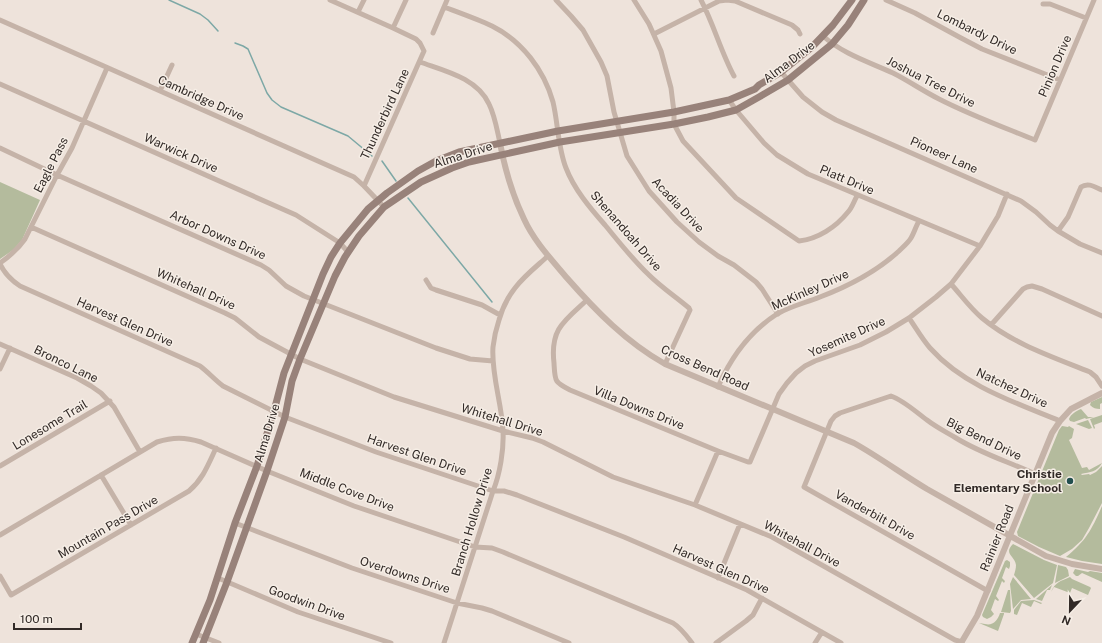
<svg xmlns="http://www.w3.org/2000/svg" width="1102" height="643" font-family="'Public Sans',sans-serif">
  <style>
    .green { fill: #b4bb9d }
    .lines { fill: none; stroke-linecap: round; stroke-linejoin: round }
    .stream { stroke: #7da8a6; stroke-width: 1.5 }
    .minor { stroke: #c5b3a8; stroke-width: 5 }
    .tertiary { stroke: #c5b3a8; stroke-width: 6 }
    .secondary { stroke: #98827a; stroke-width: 7 }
    .poi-dot { fill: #224f4e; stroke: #f6eee6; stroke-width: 1.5 }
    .labels { text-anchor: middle; stroke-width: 3; stroke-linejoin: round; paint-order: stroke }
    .street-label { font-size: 12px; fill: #322a27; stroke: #f6eee6 }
    .poi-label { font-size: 12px; font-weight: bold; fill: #322a27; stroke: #f6eee6; text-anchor: end }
  </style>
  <rect width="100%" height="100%" fill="#eee3db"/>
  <path class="green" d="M0,182L40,200L22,240L13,250L0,259Z
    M1102,397V403L1100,404V409C1096,409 1093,408 1090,405L1091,402Z
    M1081,409L1088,417H1094L1086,419L1085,418L1074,422L1070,421L1069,419C1071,414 1076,411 1081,409Z
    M1102,415V422L1094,425L1095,428L1094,429L1090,419Z
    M1088,420L1092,428L1089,429L1076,424Z
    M1062,426L1068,427L1069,426L1074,429L1072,438L1069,440L1082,468L1087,467L1089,470L1102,463C1097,472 1090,472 1081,474L1082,475L1089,474L1090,475L1096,472L1102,466V503L1089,528L1082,540L1072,549L1060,556L1039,547L1018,536L1017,532L1059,430Z
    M1102,506V564L1082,561L1066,557C1086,541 1092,529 1102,506Z
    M1013,544L1044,560L1057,565L1053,583L1034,598L1014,575C1015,572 1016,568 1016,565C1015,556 1003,554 1013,544Z
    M1007,560L1010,562V566L1009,569L1006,567L1002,578L1005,581L1004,583L1002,581L996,596L999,600L998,601L995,599L991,610L994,614L991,617L987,619L983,617L982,615L1005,561Z
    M1058,565L1066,567L1068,570L1069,576L1055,583Z
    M1075,569L1088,572L1090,571L1102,573V582L1082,573L1078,576H1076L1073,573Z
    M1013,577L1031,599L1021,600L1013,609L1010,584Z
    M1070,577L1072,579L1090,587L1091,588L1088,595L1072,588L1070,593L1054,587L1051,592C1055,582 1061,581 1070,577Z
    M1052,585L1050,590H1047L1042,601L1036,599Z
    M1008,590H1010L1011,611L1010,613L1001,612Z
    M1034,600L1042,603L1041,604L1034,601L1031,607L1022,603L1017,615L1014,614V610L1021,601Z
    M1000,613H1004V614L998,631L979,623C981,623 983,624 985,624C993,626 998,620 1000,613Z"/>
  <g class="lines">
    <path class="stream" d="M169,0L200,14L208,20L218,31
      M235,43L243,46L248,49L267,93L272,100L281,107L348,136L372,156
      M382,161L396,181
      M408,198L492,302"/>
    <path class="minor" d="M330,0L393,28L416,39L420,43L424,51L364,186
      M556,0L571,16L583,30L601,62L607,76L614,112L627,156L649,191L677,222L699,242L718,256L734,265L756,282L762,289L778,314
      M634,0L649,24L661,51L671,88L674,112V124L683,141L736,198L799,241C818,239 836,227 848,212C852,208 854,201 857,196
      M701,0C714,25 721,52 734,76
      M886,0L915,13L961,38L982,49L1060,80
      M1043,4H1050L1086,18
      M444,7C460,13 477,19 492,26C522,41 544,70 553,102C558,123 558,148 566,168C574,189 590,208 605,225C619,242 633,260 649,275C661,287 676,297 689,308L690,310L665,364
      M358,12L364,0
      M0,20L354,177L364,186L384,207
      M393,28L406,0
      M433,33L447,0
      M654,34L719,1L727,0L735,1L792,25L798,30L800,34
      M823,36C843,54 869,62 893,73C909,81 923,91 939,99C970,115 1003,127 1035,140L1094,0
      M420,62C445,71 477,78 489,104C495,116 497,130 500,143
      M781,72L803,97L822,112L836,120L1021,201L1036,212L1050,225L1058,231L1080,244L1102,253
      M0,84L296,215L340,243L348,252
      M160,91L172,65
      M729,100L736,110L764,143L777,155L808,174L980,246
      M0,148L57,175L261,265L269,270L286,286L304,296L436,348L470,359L493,361
      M31,227L225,313L235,318L259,337L300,359L394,397L503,431L532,438L543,442L613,477L695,505L772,537L955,640L962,642
      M1058,231L1068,217L1081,187C1088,182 1095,187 1102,190
      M0,263C10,256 18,249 25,239L57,175L72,148L107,68
      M0,264C5,274 11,280 20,286L200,366C208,372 215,380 223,386L285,417L376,452L493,491H504L517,495L624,537L747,590L841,643
      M426,280L431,288L436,290L482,305L500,315
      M951,284C961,295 970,308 982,318C1013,344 1053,357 1090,372L1096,377L1102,386
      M587,300C564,321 550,329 554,363C555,381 554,382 570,390L718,451L748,462H750L779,394L787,383L796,373L805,366L815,361L860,345L886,332L909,318L936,297L951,284L980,246L998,216L1007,194
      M909,318C916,328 922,339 930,348C964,386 1014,402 1060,421
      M991,325L1023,289L1027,287L1032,286L1042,289L1102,316
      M0,344L77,378L91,386L101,393L114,407L140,452
      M0,369L10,348
      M718,387C731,357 749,332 777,314C791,306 805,303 820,297C849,286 876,272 899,251C903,247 908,243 911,238C914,233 916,226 919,221
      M0,466L110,401
      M101,475L131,525
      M695,505L718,451
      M235,523L352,568L457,603L482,608L492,611L569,643
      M0,535L157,442C173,437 185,437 201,442L267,471L354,506L475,547L492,548L503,552L673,623C681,628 686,635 692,643
      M0,576L11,595L189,491C203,479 208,465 216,448
      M218,578L298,612L391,643
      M718,578L740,524
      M988,591L804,487L831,421L835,416L840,413L891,396C903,400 916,412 927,420C936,427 946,432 956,438C980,453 1009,462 1035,474
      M196,634L219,643
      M444,643L493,491C500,474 504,449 503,431C502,404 491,374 493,347C494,338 496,329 499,320C502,309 508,297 515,288C524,276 537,266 548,256
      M716,643L746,621L753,615L762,598
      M815,643L822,632"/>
    <path class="tertiary" d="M500,143C505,170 512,194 524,219C534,241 551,259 567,278C596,311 626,342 665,364L854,443C879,457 902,474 927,489L1046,556L1072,564L1102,569
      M961,643L977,616L1052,433L1060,421L1071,409L1102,393"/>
    <path class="secondary" d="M192,643L210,600L235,523L257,466L274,411L284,373L323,274L331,257L340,243L368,209L387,193L418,171L436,161L459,152L558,131L674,112L729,100L755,89L759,85L781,72L812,47L833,25L852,0
      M203,643L227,582L267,471L285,417L292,381L300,359L335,276L345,257L359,236L384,207L421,182L452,168L469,162L560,142L674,124L708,117L736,110L759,97L788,80L832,44L848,25L864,0"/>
  </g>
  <circle class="poi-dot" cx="1070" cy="481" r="4"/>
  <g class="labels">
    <g class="street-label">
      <text transform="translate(977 32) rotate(26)" y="4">Lombardy Drive</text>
      <text transform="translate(789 62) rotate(-37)" y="4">Alma Drive</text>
      <text transform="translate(1055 66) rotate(-67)" y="4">Pinion Drive</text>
      <text transform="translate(931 82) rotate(27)" y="4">Joshua Tree Drive</text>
      <text transform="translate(201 98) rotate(24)" y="4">Cambridge Drive</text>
      <text transform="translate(385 114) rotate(-65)" y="4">Thunderbird Lane</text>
      <text transform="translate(181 153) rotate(24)" y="4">Warwick Drive</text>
      <text transform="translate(463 155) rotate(-18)" y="4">Alma Drive</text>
      <text transform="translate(944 155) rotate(24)" y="4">Pioneer Lane</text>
      <text transform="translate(51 165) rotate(-63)" y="4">Eagle Pass</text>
      <text transform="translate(847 180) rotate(23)" y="4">Platt Drive</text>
      <text transform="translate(678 205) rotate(47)" y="4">Acadia Drive</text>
      <text transform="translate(626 231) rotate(49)" y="4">Shenandoah Drive</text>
      <text transform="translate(218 235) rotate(24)" y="4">Arbor Downs Drive</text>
      <text transform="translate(196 289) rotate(24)" y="4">Whitehall Drive</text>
      <text transform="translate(810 290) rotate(-24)" y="4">McKinley Drive</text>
      <text transform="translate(125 322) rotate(24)" y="4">Harvest Glen Drive</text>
      <text transform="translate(847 337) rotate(-24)" y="4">Yosemite Drive</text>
      <text transform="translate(66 364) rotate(26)" y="4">Bronco Lane</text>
      <text transform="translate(705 368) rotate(24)" y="4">Cross Bend Road</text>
      <text transform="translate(1012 388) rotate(25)" y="4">Natchez Drive</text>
      <text transform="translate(639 408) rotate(22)" y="4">Villa Downs Drive</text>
      <text transform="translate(502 420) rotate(17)" y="4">Whitehall Drive</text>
      <text transform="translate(50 425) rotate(-31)" y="4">Lonesome Trail</text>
      <text transform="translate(267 433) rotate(-73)" y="4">Alma Drive</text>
      <text transform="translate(984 439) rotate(26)" y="4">Big Bend Drive</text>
      <text transform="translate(417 455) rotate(19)" y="4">Harvest Glen Drive</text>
      <text transform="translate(347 490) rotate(21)" y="4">Middle Cove Drive</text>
      <text transform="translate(875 515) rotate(29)" y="4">Vanderbilt Drive</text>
      <text transform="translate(472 522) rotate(-73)" y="4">Branch Hollow Drive</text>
      <text transform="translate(108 527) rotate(-30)" y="4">Mountain Pass Drive</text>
      <text transform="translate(997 538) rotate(-68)" y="4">Rainier Road</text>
      <text transform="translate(802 544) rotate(28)" y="4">Whitehall Drive</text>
      <text transform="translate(721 569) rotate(24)" y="4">Harvest Glen Drive</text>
      <text transform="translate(405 575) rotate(18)" y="4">Overdowns Drive</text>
      <text transform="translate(307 603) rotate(20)" y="4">Goodwin Drive</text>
    </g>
    <g class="poi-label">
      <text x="1062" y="478">Christie<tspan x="1062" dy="14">Elementary School</tspan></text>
    </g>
  </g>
  <g transform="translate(1070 611) rotate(202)" stroke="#f6eee6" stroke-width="3" paint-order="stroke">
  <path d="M0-3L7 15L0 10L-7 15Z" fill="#322a27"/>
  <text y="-6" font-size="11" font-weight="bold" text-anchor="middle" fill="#322a27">N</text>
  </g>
  <path d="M14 623v6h67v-6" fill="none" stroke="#322a27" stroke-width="2"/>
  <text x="20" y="623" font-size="12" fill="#322a27" stroke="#f6eee6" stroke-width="3" paint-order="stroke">100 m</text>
</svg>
